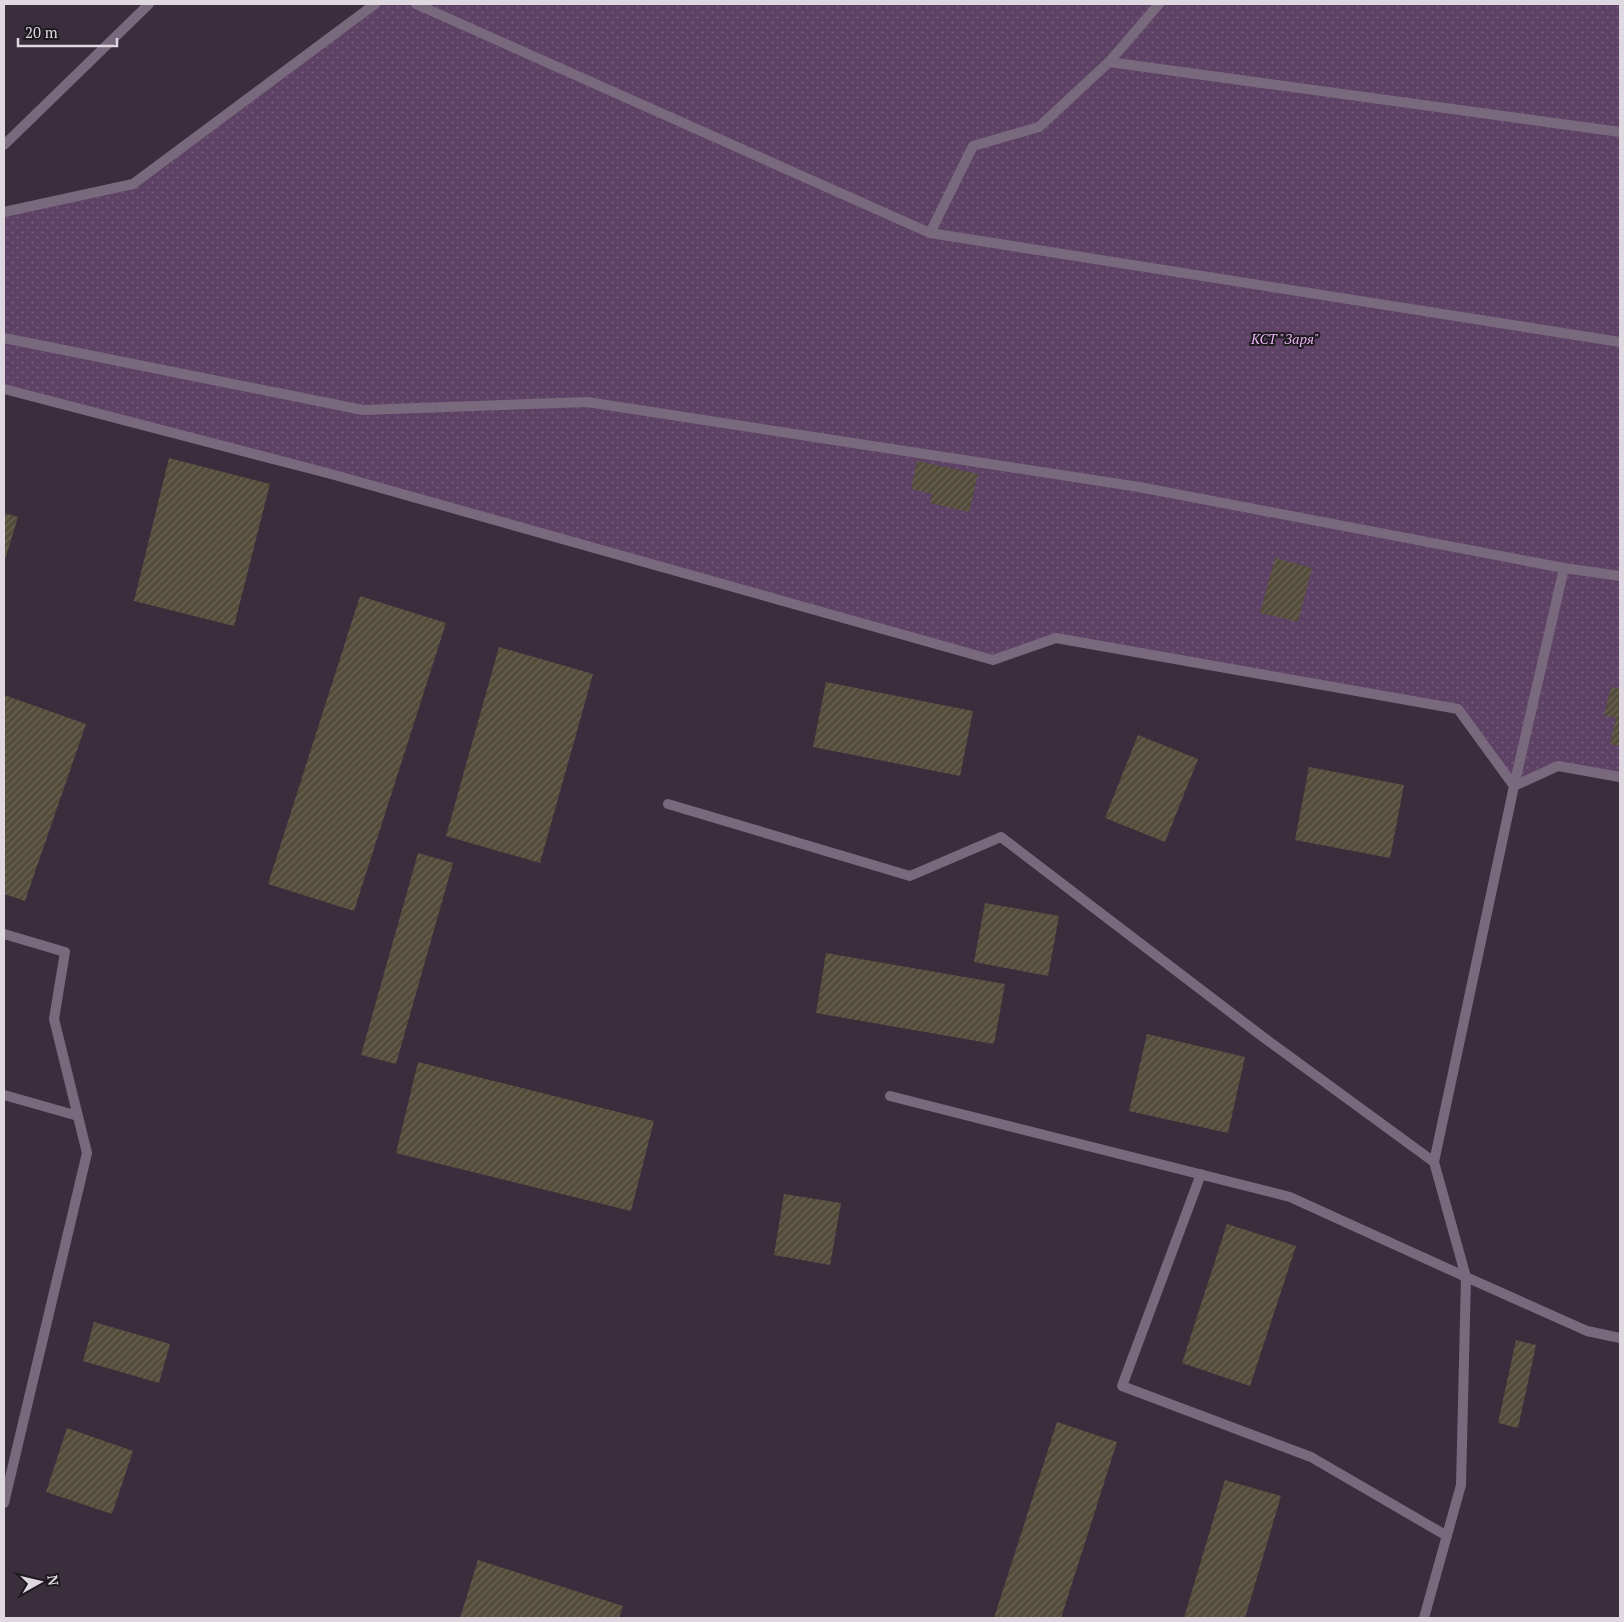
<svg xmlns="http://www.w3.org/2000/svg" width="1624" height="1622" font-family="'PT Serif',serif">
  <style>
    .grass { fill: url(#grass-dots) }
    .building { fill: url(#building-hatch) }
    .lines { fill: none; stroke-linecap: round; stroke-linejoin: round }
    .lane { stroke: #78697c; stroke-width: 10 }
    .labels { text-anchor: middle; stroke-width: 4; stroke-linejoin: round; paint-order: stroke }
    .park-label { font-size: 14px; font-style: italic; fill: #e8b3f5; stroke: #1e191f }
  </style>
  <defs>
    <pattern id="grass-dots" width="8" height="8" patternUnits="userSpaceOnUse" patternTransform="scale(1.25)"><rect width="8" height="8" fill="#5e4265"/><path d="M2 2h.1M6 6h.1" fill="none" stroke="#755d7b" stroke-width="1.8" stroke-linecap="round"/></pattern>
    <pattern id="building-hatch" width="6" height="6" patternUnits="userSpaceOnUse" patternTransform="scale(1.25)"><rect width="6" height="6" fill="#534c3b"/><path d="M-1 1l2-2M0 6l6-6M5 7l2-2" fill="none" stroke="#6b6557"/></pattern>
  </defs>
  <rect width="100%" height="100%" fill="#3a2e3c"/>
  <path class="grass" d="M375,4H1620V777L1558,766L1514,786L1458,709L1056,638L993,660L4,389V212L133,184Z"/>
  <path class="building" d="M169,458L270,484L234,626L134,601Z
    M917,461L978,474L969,512L930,503L932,494L911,489Z
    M4,513L18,517L4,563Z
    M1275,558L1312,568L1298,622L1260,613Z
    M360,596L446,623L354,911L268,884Z
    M499,647L593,674L540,863L446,836Z
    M826,682L973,711L960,776L813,747Z
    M1611,687L1620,689V746L1610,744L1616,718L1604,715Z
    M4,695L86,724L25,901L4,894Z
    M1138,735L1198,759L1165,842L1105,818Z
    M1309,767L1404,785L1390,858L1295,840Z
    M418,853L453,863L396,1064L361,1055Z
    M985,903L1059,916L1048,976L974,962Z
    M826,953L1005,984L994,1044L816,1013Z
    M1147,1034L1245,1057L1228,1133L1129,1111Z
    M418,1062L654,1121L631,1211L396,1153Z
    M784,1194L841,1203L830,1265L774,1255Z
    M1227,1224L1296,1246L1250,1386L1182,1363Z
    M94,1322L170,1344L159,1383L83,1361Z
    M1516,1340L1536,1345L1518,1428L1498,1423Z
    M1057,1422L1117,1442L1061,1618H994Z
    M67,1428L133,1451L112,1514L46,1492Z
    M1225,1480L1281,1496L1245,1618H1184Z
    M478,1560L623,1606L619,1618H460Z"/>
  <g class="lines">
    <path class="lane" d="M416,4L930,233L1620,342
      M1109,62L1620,132
      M4,145L149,4
      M4,212L133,184L375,4
      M930,233L973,146L1039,127L1109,62L1159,4
      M4,338L363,410L587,402L1139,487L1564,568L1620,576
      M4,389L331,474L993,660L1056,638L1458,709L1514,786
      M1514,786L1558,766L1620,777
      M668,804L910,876L1001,837L1263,1037L1434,1162L1466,1277L1587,1331L1620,1338
      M4,934L65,952L54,1019L87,1153L4,1503
      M4,1095L78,1116
      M890,1096L1290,1197L1466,1277L1461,1485L1424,1618
      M1434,1162L1514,786L1564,568
      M1201,1174L1122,1386L1311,1457L1447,1536"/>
  </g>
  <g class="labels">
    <g class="park-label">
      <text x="1285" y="344">КСТ "Заря"</text>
    </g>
  </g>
  <rect width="1624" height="1622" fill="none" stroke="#dfd8e1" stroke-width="10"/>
  <g transform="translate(40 1582) rotate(82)" stroke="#1e191f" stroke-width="4" paint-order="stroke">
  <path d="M0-4L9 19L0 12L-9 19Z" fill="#dfd8e1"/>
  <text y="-8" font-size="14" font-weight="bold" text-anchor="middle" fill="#dfd8e1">N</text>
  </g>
  <path d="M18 38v8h99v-8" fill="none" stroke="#dfd8e1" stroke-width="2.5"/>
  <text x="25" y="38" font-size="15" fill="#dfd8e1" stroke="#1e191f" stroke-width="4" paint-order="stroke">20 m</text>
</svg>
